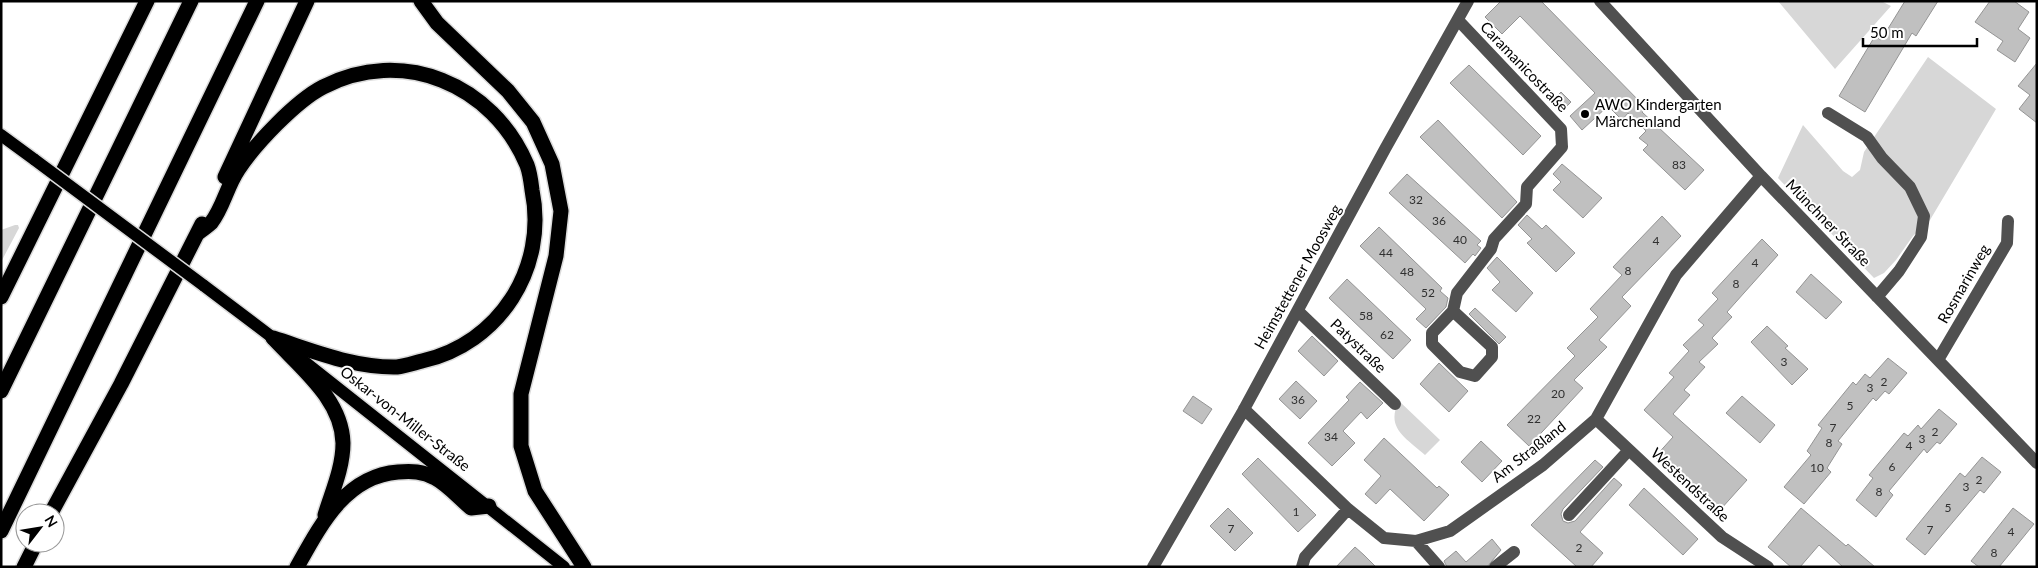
<svg xmlns="http://www.w3.org/2000/svg" width="2038" height="568" font-family="Lato,sans-serif">
  <style>
    .green { fill: #d7d7d7 }
    .building { fill: #c0c0c0; stroke: #949494 }
    .lines { fill: none; stroke-linecap: round; stroke-linejoin: round }
    .major-casing { stroke: #dbdbdb; stroke-width: 15 }
    .highway-casing { stroke: #dbdbdb; stroke-width: 18 }
    .minor { stroke: #505050; stroke-width: 12 }
    .major { stroke: #000; stroke-width: 12 }
    .highway { stroke: #000; stroke-width: 15 }
    .major-bridge-casing { stroke: #dbdbdb; stroke-width: 15; stroke-linecap: butt }
    .major-bridge { stroke: #000; stroke-width: 12 }
    .poi-dot { fill: #000; stroke: #fff; stroke-width: 2 }
    .labels { text-anchor: middle; stroke-width: 4; stroke-linejoin: round; paint-order: stroke }
    .number-label { font-size: 12px; fill: #303030 }
    .street-label { font-size: 15px; fill: #000; stroke: #fff }
    .poi-label { font-size: 15px; fill: #000; stroke: #fff; text-anchor: start }
  </style>
  <rect width="100%" height="100%" fill="#fff"/>
  <path class="green" d="M1778,1H1881L1891,6L1835,69Z
    M1928,57L1996,109L1930,220L1913,236L1896,260L1884,273L1874,278L1778,178L1803,125L1843,171L1852,177L1860,170L1864,152Z
    M15,225H18L19,228L1,262V230Z
    M1399,401L1440,440L1425,455C1406,438 1385,428 1399,401Z"/>
  <path class="building" d="M1501,1H1541L1646,108L1642,112L1704,170L1685,190L1643,150L1648,145L1639,138L1646,131L1628,113L1622,120L1608,106L1582,130L1570,116L1595,93L1520,16L1502,34L1485,17Z
    M1905,1H1938L1916,36L1912,33L1865,112L1839,96L1875,36L1881,40Z
    M1990,1H2014L2029,12L2018,29L2030,38L2015,62L1997,50L2003,41L1975,22Z
    M2037,63V123L2019,109L2030,95L2018,86Z
    M1469,65L1541,136L1523,155L1450,83Z
    M1561,92L1571,102L1561,112L1551,102Z
    M1438,120L1517,202L1502,218L1420,137Z
    M1562,164L1602,198L1583,218L1553,190L1561,182L1553,174Z
    M1407,174L1481,241L1477,245L1481,248L1475,256L1473,254L1465,263L1389,193Z
    M1527,215L1542,229L1546,225L1575,253L1556,272L1527,243L1532,239L1518,225Z
    M1662,216L1681,236L1622,297L1631,306L1599,340L1607,347L1574,380L1583,388L1529,446L1507,425L1575,356L1567,348L1598,317L1590,309L1622,275L1613,267Z
    M1379,227L1442,288L1440,291L1448,298L1446,307L1426,328L1416,319L1426,309L1360,246Z
    M1762,239L1778,255L1727,312L1732,317L1712,338L1718,344L1699,362L1705,367L1684,390L1690,395L1673,414L1747,480L1720,510L1655,457L1673,437L1644,410L1674,377L1669,373L1689,351L1683,345L1704,325L1698,320L1718,299L1712,293Z
    M1497,257L1533,293L1516,312L1492,290L1500,282L1487,268Z
    M1811,274L1842,302L1826,319L1796,292Z
    M1347,279L1411,340L1393,359L1329,298Z
    M1475,308L1506,337L1499,344L1469,314Z
    M1767,326L1788,346L1785,348L1808,369L1792,385L1751,342Z
    M1312,336L1338,361L1324,376L1298,351Z
    M1888,358L1907,373L1889,394L1885,391L1876,401L1873,398L1855,420L1838,441L1842,444L1827,468L1831,472L1804,504L1784,487L1811,455L1807,451L1822,428L1818,425L1853,382L1856,385L1865,374L1870,378Z
    M1439,363L1468,391L1449,412L1420,384Z
    M1296,381L1317,401L1300,419L1279,399Z
    M1360,382L1383,403L1367,419L1361,412L1343,431L1355,443L1332,466L1308,443L1349,400L1346,397Z
    M1193,396L1212,409L1202,424L1183,411Z
    M1742,396L1775,425L1760,443L1726,413Z
    M1939,409L1957,424L1940,444L1937,442L1927,453L1924,449L1889,491L1893,495L1876,517L1856,500L1873,478L1869,475L1904,433L1908,436L1918,425L1921,429Z
    M1384,438L1437,488L1439,486L1449,495L1424,521L1390,489L1376,504L1365,494L1381,476L1364,460Z
    M1481,441L1502,461L1482,482L1461,462Z
    M1982,457L2001,472L1984,493L1980,490L1925,555L1906,539L1960,473L1965,477Z
    M1258,458L1316,515L1298,532L1242,474Z
    M1595,460L1603,467L1563,509L1561,514L1563,521L1568,523L1575,521L1614,478L1622,485L1580,532L1603,553L1591,567H1577L1531,525Z
    M1644,488L1698,539L1683,555L1629,505Z
    M1228,508L1253,533L1235,551L1210,526Z
    M1801,508L1846,546L1848,544L1875,567H1843L1819,545L1800,567H1791L1768,547Z
    M2013,508L2034,524L1999,567H1979L1971,561Z
    M1492,539L1501,550L1487,567H1447L1444,561L1456,551L1466,562Z
    M1355,547L1364,555L1376,567H1336Z"/>
  <g class="lines">
    <g class="major-casing">
      <path id="major" d="M1,135L35,160
        M203,285L281,344
        M301,359L564,567"/>
    </g>
    <g class="highway-casing">
      <path id="highway" d="M421,1L437,23L508,91L533,122L552,164L561,211L556,256L521,394V446L535,491L584,567
        M225,177L307,1
        M197,234C201,230 207,227 211,223C223,208 227,186 238,170C255,144 296,101 323,87C402,46 493,84 527,165C530,173 531,182 532,190C548,268 499,344 422,361C414,363 405,366 397,367C354,368 314,351 273,338
        M1,297L147,1
        M274,339C302,369 342,400 343,443C343,468 332,492 325,515
        M1,391L191,1
        M51,513L121,384L202,224
        M1,531L257,1
        M24,567L36,543
        M297,567C320,526 345,476 398,472C411,471 423,471 435,478C448,485 459,498 471,508L489,506"/>
    </g>
    <path class="minor" d="M1600,1L1761,176L2037,463
      M1828,113L1867,137L1882,158L1910,187L1924,216L1921,237L1899,271L1877,297
      M1298,311L1395,404
      M1453,311L1492,347V357L1475,376L1460,372L1432,344V333L1453,311L1457,293L1491,249L1494,239L1526,204L1527,187L1562,147L1561,129L1458,20
      M1938,360L2007,243L2008,221
      M1244,409L1348,509L1384,538L1416,541L1450,531L1543,465L1596,419L1676,275L1761,176
      M1596,419L1722,537L1768,567
      M1569,515L1629,450
      M1416,541L1439,567
      M1153,567L1242,413L1385,149L1468,1
      M1302,567L1305,557L1348,509
      M1495,567L1514,552"/>
    <use href="#major" class="major"/>
    <use href="#highway" class="highway"/>
    <g class="major-bridge-casing">
      <path id="major-bridge" d="M35,160L203,285"/>
    </g>
    <use href="#major-bridge" class="major-bridge"/>
  </g>
  <circle class="poi-dot" cx="1585" cy="114" r="5"/>
  <g class="labels">
    <g class="number-label">
      <text x="1679" y="169">83</text>
      <text x="1416" y="204">32</text>
      <text x="1439" y="225">36</text>
      <text x="1460" y="244">40</text>
      <text x="1656" y="245">4</text>
      <text x="1386" y="257">44</text>
      <text x="1755" y="267">4</text>
      <text x="1628" y="275">8</text>
      <text x="1407" y="276">48</text>
      <text x="1736" y="288">8</text>
      <text x="1428" y="297">52</text>
      <text x="1366" y="320">58</text>
      <text x="1387" y="339">62</text>
      <text x="1784" y="366">3</text>
      <text x="1884" y="386">2</text>
      <text x="1870" y="392">3</text>
      <text x="1558" y="398">20</text>
      <text x="1298" y="404">36</text>
      <text x="1850" y="410">5</text>
      <text x="1534" y="423">22</text>
      <text x="1833" y="432">7</text>
      <text x="1935" y="436">2</text>
      <text x="1331" y="441">34</text>
      <text x="1922" y="443">3</text>
      <text x="1829" y="447">8</text>
      <text x="1909" y="450">4</text>
      <text x="1892" y="471">6</text>
      <text x="1817" y="472">10</text>
      <text x="1979" y="484">2</text>
      <text x="1966" y="491">3</text>
      <text x="1879" y="496">8</text>
      <text x="1948" y="512">5</text>
      <text x="1296" y="516">1</text>
      <text x="1231" y="533">7</text>
      <text x="1930" y="534">7</text>
      <text x="2011" y="536">4</text>
      <text x="1579" y="552">2</text>
      <text x="1994" y="557">8</text>
    </g>
    <g class="street-label">
      <text transform="translate(1524 67) rotate(46)" y="5">Caramanicostraße</text>
      <text transform="translate(1828 223) rotate(46)" y="5">Münchner Straße</text>
      <text transform="translate(1298 277) rotate(-61)" y="5">Heimstettener Moosweg</text>
      <text transform="translate(1964 284) rotate(-60)" y="5">Rosmarinweg</text>
      <text transform="translate(1358 346) rotate(44)" y="5">Patystraße</text>
      <text transform="translate(405 419) rotate(38)" y="5">Oskar-von-Miller-Straße</text>
      <text transform="translate(1529 452) rotate(-38)" y="5">Am Straßland</text>
      <text transform="translate(1690 485) rotate(43)" y="5">Westendstraße</text>
    </g>
    <g class="poi-label">
      <text x="1595" y="110">AWO Kindergarten<tspan x="1595" dy="17">Märchenland</tspan></text>
    </g>
  </g>
  <rect width="2038" height="568" fill="none" stroke="#000000" stroke-width="5"/>
  <g transform="translate(40 528) rotate(59)"><circle r="24" fill="#ffffff" stroke="#999999"/>
  <path d="M0-4L9 19L0 12L-9 19Z" fill="#000000"/>
  <text y="-8" font-size="14" font-weight="bold" text-anchor="middle" fill="#000000">N</text>
  </g>
  <path d="M1863 38v8h114v-8" fill="none" stroke="#000000" stroke-width="2.5"/>
  <text x="1870" y="38" font-size="15" fill="#000000" stroke="#ffffff" stroke-width="4" paint-order="stroke">50 m</text>
</svg>
